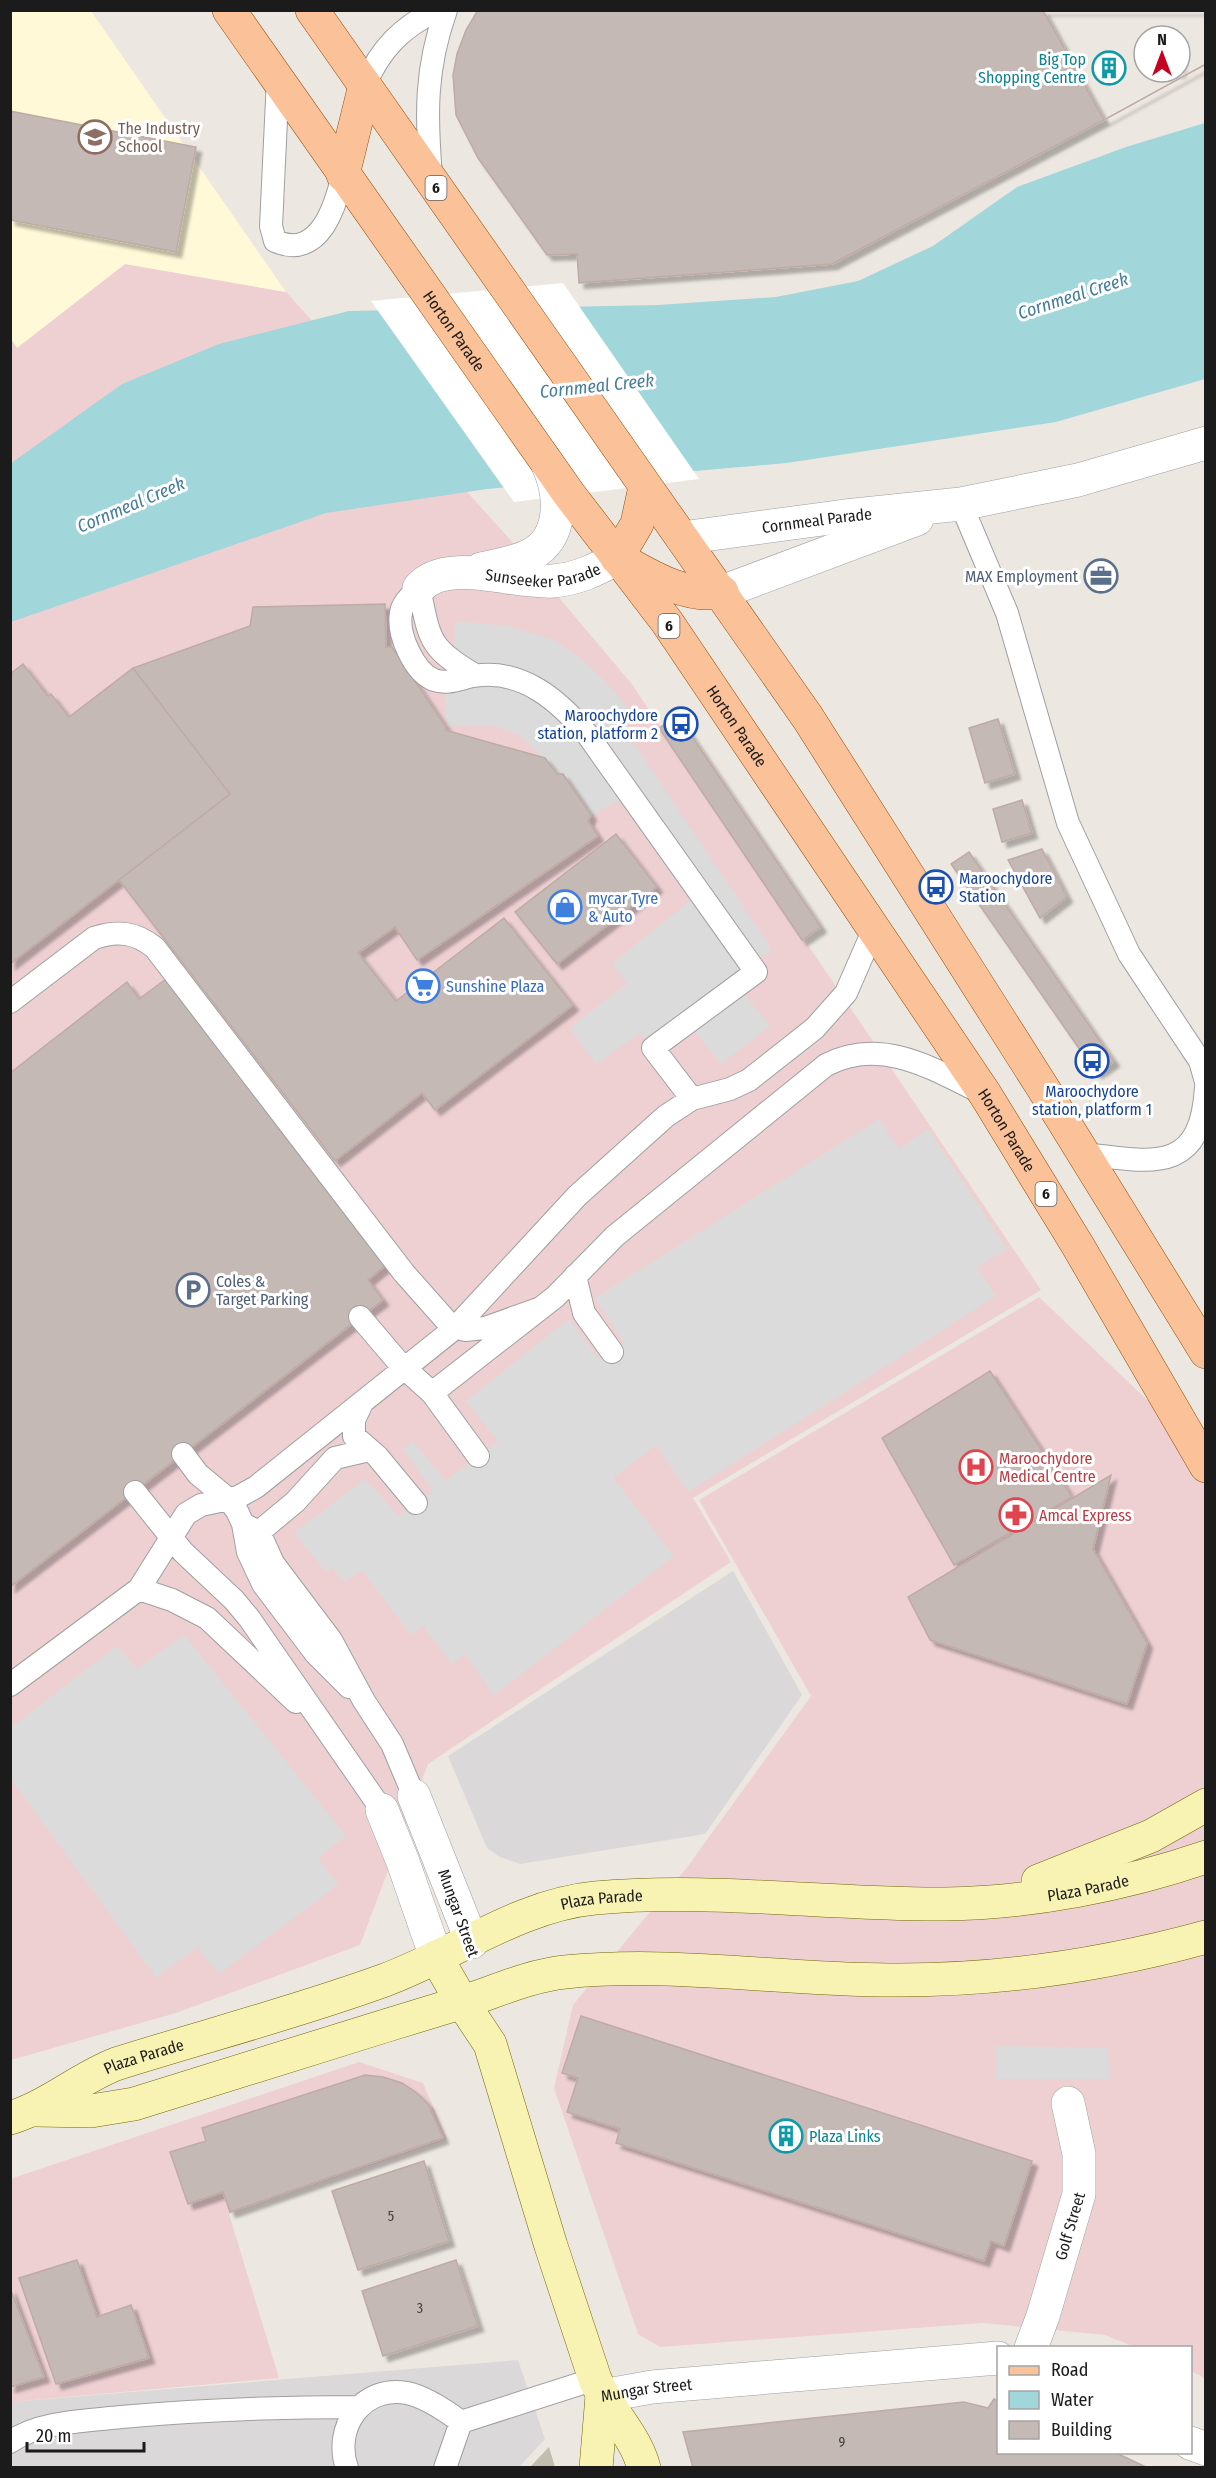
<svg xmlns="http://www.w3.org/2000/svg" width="1216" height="2478" font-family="'Fira Sans Condensed',sans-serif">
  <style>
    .residential { fill: #dad8d9 }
    .commercial { fill: #eed0d3 }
    .education { fill: #fff9d8 }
    .construction { fill: #c1bead }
    .parking { fill: #dbdbdb }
    .water { fill: #a1d6db }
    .pier { fill: #fff }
    .building { fill: #c4b9b4; stroke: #beaba4; stroke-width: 1.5; fill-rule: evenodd; filter: url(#shadow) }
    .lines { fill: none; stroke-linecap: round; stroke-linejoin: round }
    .lane-casing { stroke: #9f9f9f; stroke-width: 24 }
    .street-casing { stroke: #9f9f9f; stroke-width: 34 }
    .secondary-casing { stroke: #6f6b06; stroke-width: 34 }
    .primary-casing { stroke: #914c01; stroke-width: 34 }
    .lane { stroke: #fff; stroke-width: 22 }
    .street { stroke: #fff; stroke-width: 33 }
    .secondary { stroke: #f8f2b3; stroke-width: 33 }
    .primary { stroke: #fbc198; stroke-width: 33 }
    .labels { text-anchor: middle; stroke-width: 6; stroke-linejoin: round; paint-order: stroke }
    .number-label { font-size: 14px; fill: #454241 }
    .shield { fill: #fff; stroke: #5f5f5f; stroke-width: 1.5 }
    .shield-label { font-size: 15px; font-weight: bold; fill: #1b1b1b }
    .culture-label { font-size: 16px; fill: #0d838f; stroke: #fff; text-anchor: end }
    .education-label { font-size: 16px; fill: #785e54; stroke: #fff; text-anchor: start }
    .street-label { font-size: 16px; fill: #1b1b1b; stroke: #fff }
    .service-label { font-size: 16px; fill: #4e5e75; stroke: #fff; text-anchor: end }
    .transit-label { font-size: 16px; fill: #164399; stroke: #fff; text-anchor: end }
    .shop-label { font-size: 16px; fill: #366cbe; stroke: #fff; text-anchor: start }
    .health-label { font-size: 16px; fill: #be3a42; stroke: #fff; text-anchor: start }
    .water-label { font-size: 18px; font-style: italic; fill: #447c9a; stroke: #fff }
  </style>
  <defs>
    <filter id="shadow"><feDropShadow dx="5.5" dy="5.5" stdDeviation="1.5" flood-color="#0004"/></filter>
  </defs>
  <rect width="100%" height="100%" fill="#ede7e1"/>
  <path class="residential" d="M733,1571L802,1695L705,1834L520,1864L500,1857L487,1848L448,1756Z
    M518,2360L545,2439L519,2467L11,2468V2402Z"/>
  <path class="commercial" d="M125,264L286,292L507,536L631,683L1041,1290L693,1498L731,1562L428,1764L360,1945L176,2013L11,2060L10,337L17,347Z
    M1039,1297L1205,1455V2378L1191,2371L1190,2348L1135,2347L1105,2335L983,2323L660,2347L638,2334L554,2088L573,2005L688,1866L811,1696L699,1500Z
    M359,2062L423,2083L447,2139L229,2214L279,2378L11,2402L10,2179Z"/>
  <path class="education" d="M10,11H91L286,292L125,264L17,348L10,337Z"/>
  <path class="construction" d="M549,2447L555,2467H530Z"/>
  <path class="parking" d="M455,621L507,626L551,639L577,655L607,683L628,708L629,736L772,950L750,964L737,986L770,1026L721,1064L688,1023L653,1048L640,1033L596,1064L570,1028L627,983L612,963L698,895L630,794L587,818L541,756L520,735L492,725H447L444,682L454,663Z
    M879,1119L899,1149L928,1129L1007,1249L977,1267L996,1296L688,1492L656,1445L613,1478L674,1556L494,1695L465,1654L452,1664L423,1626L411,1635L362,1570L344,1582L333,1568L327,1573L294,1533L365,1479L399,1516L433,1490L403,1449L413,1441L445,1481L498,1441L466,1401L569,1319L600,1360L624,1343L595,1298Z
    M184,1635L346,1836L318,1858L338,1885L219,1974L198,1947L156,1977L11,1779V1723L13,1726L117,1646L137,1669Z
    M996,2046L1108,2048L1109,2079H996Z"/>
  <path class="water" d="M1205,123V379L1056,422L787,463L487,489L326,513L11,622L10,464L122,384L219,344L349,311L658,305L776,297L858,281L933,246L1017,187L1126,147Z"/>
  <path class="pier" d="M563,283L699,479L514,502L371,301Z"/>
  <path class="building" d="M478,10H1043L1104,120L832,264L579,283L577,254L547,255L478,158L456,115L453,75L457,54L466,30Z
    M1043,10H1206V64L1104,120ZM1144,36H1180V72H1144Z
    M1043,10H1206V64L1104,120ZM1144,36H1180V72H1144Z
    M10,111L196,147L176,252L10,220Z
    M385,604L386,647H392L446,727L445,730L545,758L557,774H563L591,815L588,821L598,836L417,960L395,927L358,953L396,1001L504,918L573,1005L435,1110L422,1093L335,1161L119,880L230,794L133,668L250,626L253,607Z
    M23,664L48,696L51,694L69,717L133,668L230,794L10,964V674Z
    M678,716L821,927L802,940L659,728Z
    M998,719L1015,774L985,783L969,728Z
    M1022,800L1032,833L1002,842L993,809Z
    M616,834L657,887L557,964L515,912Z
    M1042,849L1067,897L1040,918L1008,860Z
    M969,852L1114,1061L1103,1069L1096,1073L951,864Z
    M170,976L390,1262L368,1280L383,1300L10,1587V1073L127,982L139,999Z
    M990,1371L1072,1497L954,1565L882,1438Z
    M1111,1475L1093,1549L1147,1643L1127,1704L930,1640L908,1597Z
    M581,2016L1032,2161L1004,2246L991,2241L984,2261L616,2143L620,2129L567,2112L578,2078L562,2073Z
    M365,2075L383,2077L402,2083L417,2093L428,2104L443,2138L230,2212L223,2192L188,2204L170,2152L206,2141L202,2128Z
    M424,2161L449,2241L358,2270L332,2191Z
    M77,2260L97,2317L131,2305L149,2358L56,2384L19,2278Z
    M456,2260L478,2326L383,2356L362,2291Z
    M10,2288L44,2377L10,2387Z
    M994,2399L998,2401V2452H1114L1148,2468H693L683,2432L964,2402L988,2408Z"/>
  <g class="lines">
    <g class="lane-casing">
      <path id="lane" d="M278,78L271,226L275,241C320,261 336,204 343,175
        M365,85C380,49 402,27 437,10
        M431,176C426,115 425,69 446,10
        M961,504L1007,613L1068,823L1129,954L1200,1061L1206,1082
        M419,588C412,595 402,603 401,613C397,634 414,672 434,680C448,685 461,678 474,676C522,668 559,701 587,734L756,972L653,1048L692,1099
        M419,588C430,639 427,647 475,675
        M10,1002L94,938C117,930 136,932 155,948L404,1273L451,1326L465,1330L485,1328L541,1308
        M1084,1154C1152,1162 1201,1175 1206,1087
        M575,1276L584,1313L612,1352
        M360,1317L400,1364L432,1393L478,1456
        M432,1393L555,1297L615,1236L826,1065C882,1036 933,1069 984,1094
        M362,1403L354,1420V1436L377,1456L416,1503
        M183,1454L198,1474L228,1499L237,1511L243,1524L248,1552L263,1584L316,1654L349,1687
        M135,1492L183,1552L234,1600L249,1618L382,1810
        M243,1524L259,1532L273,1563L331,1640L364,1701L392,1744L414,1796
        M259,1532L295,1502L335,1458L369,1450
        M139,1589L172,1600L207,1618L296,1702
        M10,1685L139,1589L186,1514L201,1505L238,1497L256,1487L455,1328L577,1196L666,1116L692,1099L730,1089L749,1080L815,1028L846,993L873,931
        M461,2422L595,2379
        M10,2442C40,2421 86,2421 121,2417C200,2410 279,2407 358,2407
        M347,2468C333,2428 362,2385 407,2393C426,2397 445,2410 461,2422
        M445,2468L461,2422"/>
    </g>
    <g class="street-casing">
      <g id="street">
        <path id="s1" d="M682,538L845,516L961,504L1078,480L1206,443"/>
        <path d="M481,569C497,565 515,563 530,555C565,538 561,492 547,463"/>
        <path id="s2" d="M419,588C447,556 514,584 553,581C577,579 596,570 617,558"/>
        <path d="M722,592L917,519"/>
        <path d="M414,1796L472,1942"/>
        <path d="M382,1810L403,1862L436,1957"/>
        <path id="s3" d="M1031,2348L1043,2316L1079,2194V2154L1068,2103"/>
        <path id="s4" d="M602,2396L652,2387L998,2358"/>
        <path d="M1190,2443L1206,2449"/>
      </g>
    </g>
    <g class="secondary-casing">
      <g id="secondary">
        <path d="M1038,1881L1151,1836L1206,1805"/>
        <path d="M436,1957L462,2002L490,2044L551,2246L595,2379C608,2411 635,2434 644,2468"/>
        <path d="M36,2110L91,2111L134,2104C242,2070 351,2036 460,2003C495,1992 528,1976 565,1972C676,1961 780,1980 890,1980C995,1981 1104,1965 1206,1937"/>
        <path id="s5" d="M10,2118C49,2106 78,2079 116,2064C205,2036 297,2012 385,1980C455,1954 520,1905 595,1898C712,1887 828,1905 945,1904C1032,1903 1124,1885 1206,1857"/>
        <path d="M596,2468L602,2396"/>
      </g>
    </g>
    <g class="primary-casing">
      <g id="primary">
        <path id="s6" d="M229,10L569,494L667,622L985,1094L1078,1246L1206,1466"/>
        <path d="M312,10L808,718L1043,1088L1206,1352"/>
        <path d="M343,175L365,85"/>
        <path d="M617,558L637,524L645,487"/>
        <path d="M627,563C655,579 689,598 722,592"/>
      </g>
    </g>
    <use href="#lane" class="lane"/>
    <use href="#street" class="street"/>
    <use href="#secondary" class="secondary"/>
    <use href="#primary" class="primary"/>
  </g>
  <defs>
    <g id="building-ring" transform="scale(1.725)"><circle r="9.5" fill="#fff" stroke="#0f9aa8" stroke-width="1.5"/><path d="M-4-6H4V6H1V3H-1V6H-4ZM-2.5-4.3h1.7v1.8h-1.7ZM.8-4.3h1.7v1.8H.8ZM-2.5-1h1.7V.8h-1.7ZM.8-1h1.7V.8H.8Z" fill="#0f9aa8"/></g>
    <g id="university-ring" transform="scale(1.725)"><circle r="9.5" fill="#fff" stroke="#8d6e63" stroke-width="1.5"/><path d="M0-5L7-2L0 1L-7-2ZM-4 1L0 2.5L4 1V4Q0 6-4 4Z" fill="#8d6e63"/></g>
    <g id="office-ring" transform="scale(1.725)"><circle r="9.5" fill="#fff" stroke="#5c6f8a" stroke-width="1.5"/><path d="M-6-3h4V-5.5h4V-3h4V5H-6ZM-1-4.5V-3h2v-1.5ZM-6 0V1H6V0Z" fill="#5c6f8a"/></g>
    <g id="bus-ring" transform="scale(1.725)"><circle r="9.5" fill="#fff" stroke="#1a4fb4" stroke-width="1.5"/><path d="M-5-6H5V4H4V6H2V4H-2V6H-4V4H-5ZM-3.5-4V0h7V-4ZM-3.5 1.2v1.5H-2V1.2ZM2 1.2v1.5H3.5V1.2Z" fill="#1a4fb4"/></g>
    <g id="shop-ring" transform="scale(1.725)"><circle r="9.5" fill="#fff" stroke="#3f7fe0" stroke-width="1.5"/><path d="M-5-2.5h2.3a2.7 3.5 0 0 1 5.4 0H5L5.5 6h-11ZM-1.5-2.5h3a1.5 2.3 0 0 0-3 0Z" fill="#3f7fe0"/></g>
    <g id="supermarket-ring" transform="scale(1.725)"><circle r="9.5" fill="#fff" stroke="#3f7fe0" stroke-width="1.5"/><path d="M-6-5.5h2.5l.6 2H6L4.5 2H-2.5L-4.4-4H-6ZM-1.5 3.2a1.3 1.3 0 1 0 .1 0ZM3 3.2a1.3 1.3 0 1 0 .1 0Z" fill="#3f7fe0"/></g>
    <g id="parking-ring" transform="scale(1.725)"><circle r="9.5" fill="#fff" stroke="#5c6f8a" stroke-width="1.5"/><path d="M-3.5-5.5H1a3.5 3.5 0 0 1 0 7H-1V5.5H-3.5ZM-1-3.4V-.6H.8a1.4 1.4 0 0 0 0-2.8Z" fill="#5c6f8a"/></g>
    <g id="hospital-ring" transform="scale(1.725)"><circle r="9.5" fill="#fff" stroke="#e0444e" stroke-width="1.5"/><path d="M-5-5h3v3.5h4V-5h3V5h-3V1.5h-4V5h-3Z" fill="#e0444e"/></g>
    <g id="pharmacy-ring" transform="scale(1.725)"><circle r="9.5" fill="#fff" stroke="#e0444e" stroke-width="1.5"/><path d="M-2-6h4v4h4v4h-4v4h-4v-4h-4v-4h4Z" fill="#e0444e"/></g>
  </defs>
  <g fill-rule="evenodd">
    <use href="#building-ring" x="1109" y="68"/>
    <use href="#university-ring" x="95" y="137"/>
    <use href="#office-ring" x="1101" y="576"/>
    <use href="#bus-ring" x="681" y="724"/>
    <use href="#bus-ring" x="936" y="887"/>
    <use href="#shop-ring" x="565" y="907"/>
    <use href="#supermarket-ring" x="423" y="986"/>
    <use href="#bus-ring" x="1092" y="1061"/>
    <use href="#parking-ring" x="193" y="1290"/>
    <use href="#hospital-ring" x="976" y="1467"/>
    <use href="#pharmacy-ring" x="1016" y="1515"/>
    <use href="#building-ring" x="786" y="2136"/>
  </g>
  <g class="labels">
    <g class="number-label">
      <text x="391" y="2221">5</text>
      <text x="420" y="2313">3</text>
      <text x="842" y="2447">9</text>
    </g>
    <g class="shield">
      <rect x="425.5" y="176" width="21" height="24" rx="4.5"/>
      <rect x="658.5" y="614" width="21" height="24" rx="4.5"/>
      <rect x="1035.5" y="1182" width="21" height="24" rx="4.5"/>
    </g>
    <g class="shield-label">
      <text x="436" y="193">6</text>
      <text x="669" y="631">6</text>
      <text x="1046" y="1199">6</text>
    </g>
    <g class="culture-label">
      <text x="1086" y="65">Big Top<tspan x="1086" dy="18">Shopping Centre</tspan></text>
      <text x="809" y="2142" text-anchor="start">Plaza Links</text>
    </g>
    <g class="education-label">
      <text x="118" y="134">The Industry<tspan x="118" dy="18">School</tspan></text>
    </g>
    <g class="street-label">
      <text dy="6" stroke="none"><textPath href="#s6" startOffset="392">Horton Parade</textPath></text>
      <text dy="6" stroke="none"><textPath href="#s1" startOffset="136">Cornmeal Parade</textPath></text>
      <text dy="6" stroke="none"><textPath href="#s2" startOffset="129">Sunseeker Parade</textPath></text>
      <text dy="6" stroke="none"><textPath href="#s6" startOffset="878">Horton Parade</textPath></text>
      <text dy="6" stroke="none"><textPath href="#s6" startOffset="1364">Horton Parade</textPath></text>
      <text dy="6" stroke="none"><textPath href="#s5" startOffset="1122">Plaza Parade</textPath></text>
      <text dy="6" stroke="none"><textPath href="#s5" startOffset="634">Plaza Parade</textPath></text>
      <text transform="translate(459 1913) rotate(70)" y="6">Mungar Street</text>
      <text dy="6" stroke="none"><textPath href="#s5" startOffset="148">Plaza Parade</textPath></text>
      <text dy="6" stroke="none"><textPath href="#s3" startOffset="128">Golf Street</textPath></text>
      <text dy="6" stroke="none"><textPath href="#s4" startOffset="45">Mungar Street</textPath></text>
    </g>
    <g class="service-label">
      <text x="1078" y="582">MAX Employment</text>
      <text x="216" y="1287" text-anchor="start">Coles &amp;<tspan x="216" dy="18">Target Parking</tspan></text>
    </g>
    <g class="transit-label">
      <text x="658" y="721">Maroochydore<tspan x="658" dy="18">station, platform 2</tspan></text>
      <text x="959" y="884" text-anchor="start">Maroochydore<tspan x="959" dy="18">Station</tspan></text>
      <text x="1092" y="1097" text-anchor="middle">Maroochydore<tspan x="1092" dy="18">station, platform 1</tspan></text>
    </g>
    <g class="shop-label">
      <text x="588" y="904">mycar Tyre<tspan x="588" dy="18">&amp; Auto</tspan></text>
      <text x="446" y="992">Sunshine Plaza</text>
    </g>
    <g class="health-label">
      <text x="999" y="1464">Maroochydore<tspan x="999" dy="18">Medical Centre</tspan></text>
      <text x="1039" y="1521">Amcal Express</text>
    </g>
    <g class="water-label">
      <text transform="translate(1073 296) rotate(-18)" y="6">Cornmeal Creek</text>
      <text transform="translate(597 386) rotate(-6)" y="6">Cornmeal Creek</text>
      <text transform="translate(131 505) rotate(-23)" y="6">Cornmeal Creek</text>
    </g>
  </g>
  <rect width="1216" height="2478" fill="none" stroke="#1b1b1b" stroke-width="24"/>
  <rect x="997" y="2346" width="195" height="108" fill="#ffffff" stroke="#a4a4a4" stroke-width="1.5"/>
  <rect x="1009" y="2366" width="30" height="9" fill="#fbc198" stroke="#a4a4a4" stroke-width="1.5"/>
  <text x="1051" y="2376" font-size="18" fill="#1b1b1b">Road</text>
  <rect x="1009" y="2391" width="30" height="18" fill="#a1d6db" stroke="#a4a4a4" stroke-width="1.5"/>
  <text x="1051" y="2406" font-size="18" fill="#1b1b1b">Water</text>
  <rect x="1009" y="2421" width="30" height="18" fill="#c4b9b4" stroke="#a4a4a4" stroke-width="1.5"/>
  <text x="1051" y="2436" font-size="18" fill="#1b1b1b">Building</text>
  <g transform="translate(1162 54)"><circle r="28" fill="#ffffff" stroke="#a4a4a4" stroke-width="1.5"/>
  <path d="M0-4.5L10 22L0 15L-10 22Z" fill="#c5021f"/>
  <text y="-9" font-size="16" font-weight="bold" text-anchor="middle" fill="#1b1b1b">N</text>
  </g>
  <path d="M27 2442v9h117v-9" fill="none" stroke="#1b1b1b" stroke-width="3"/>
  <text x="36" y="2442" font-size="18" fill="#1b1b1b" stroke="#ffffff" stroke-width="4.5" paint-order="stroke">20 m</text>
</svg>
